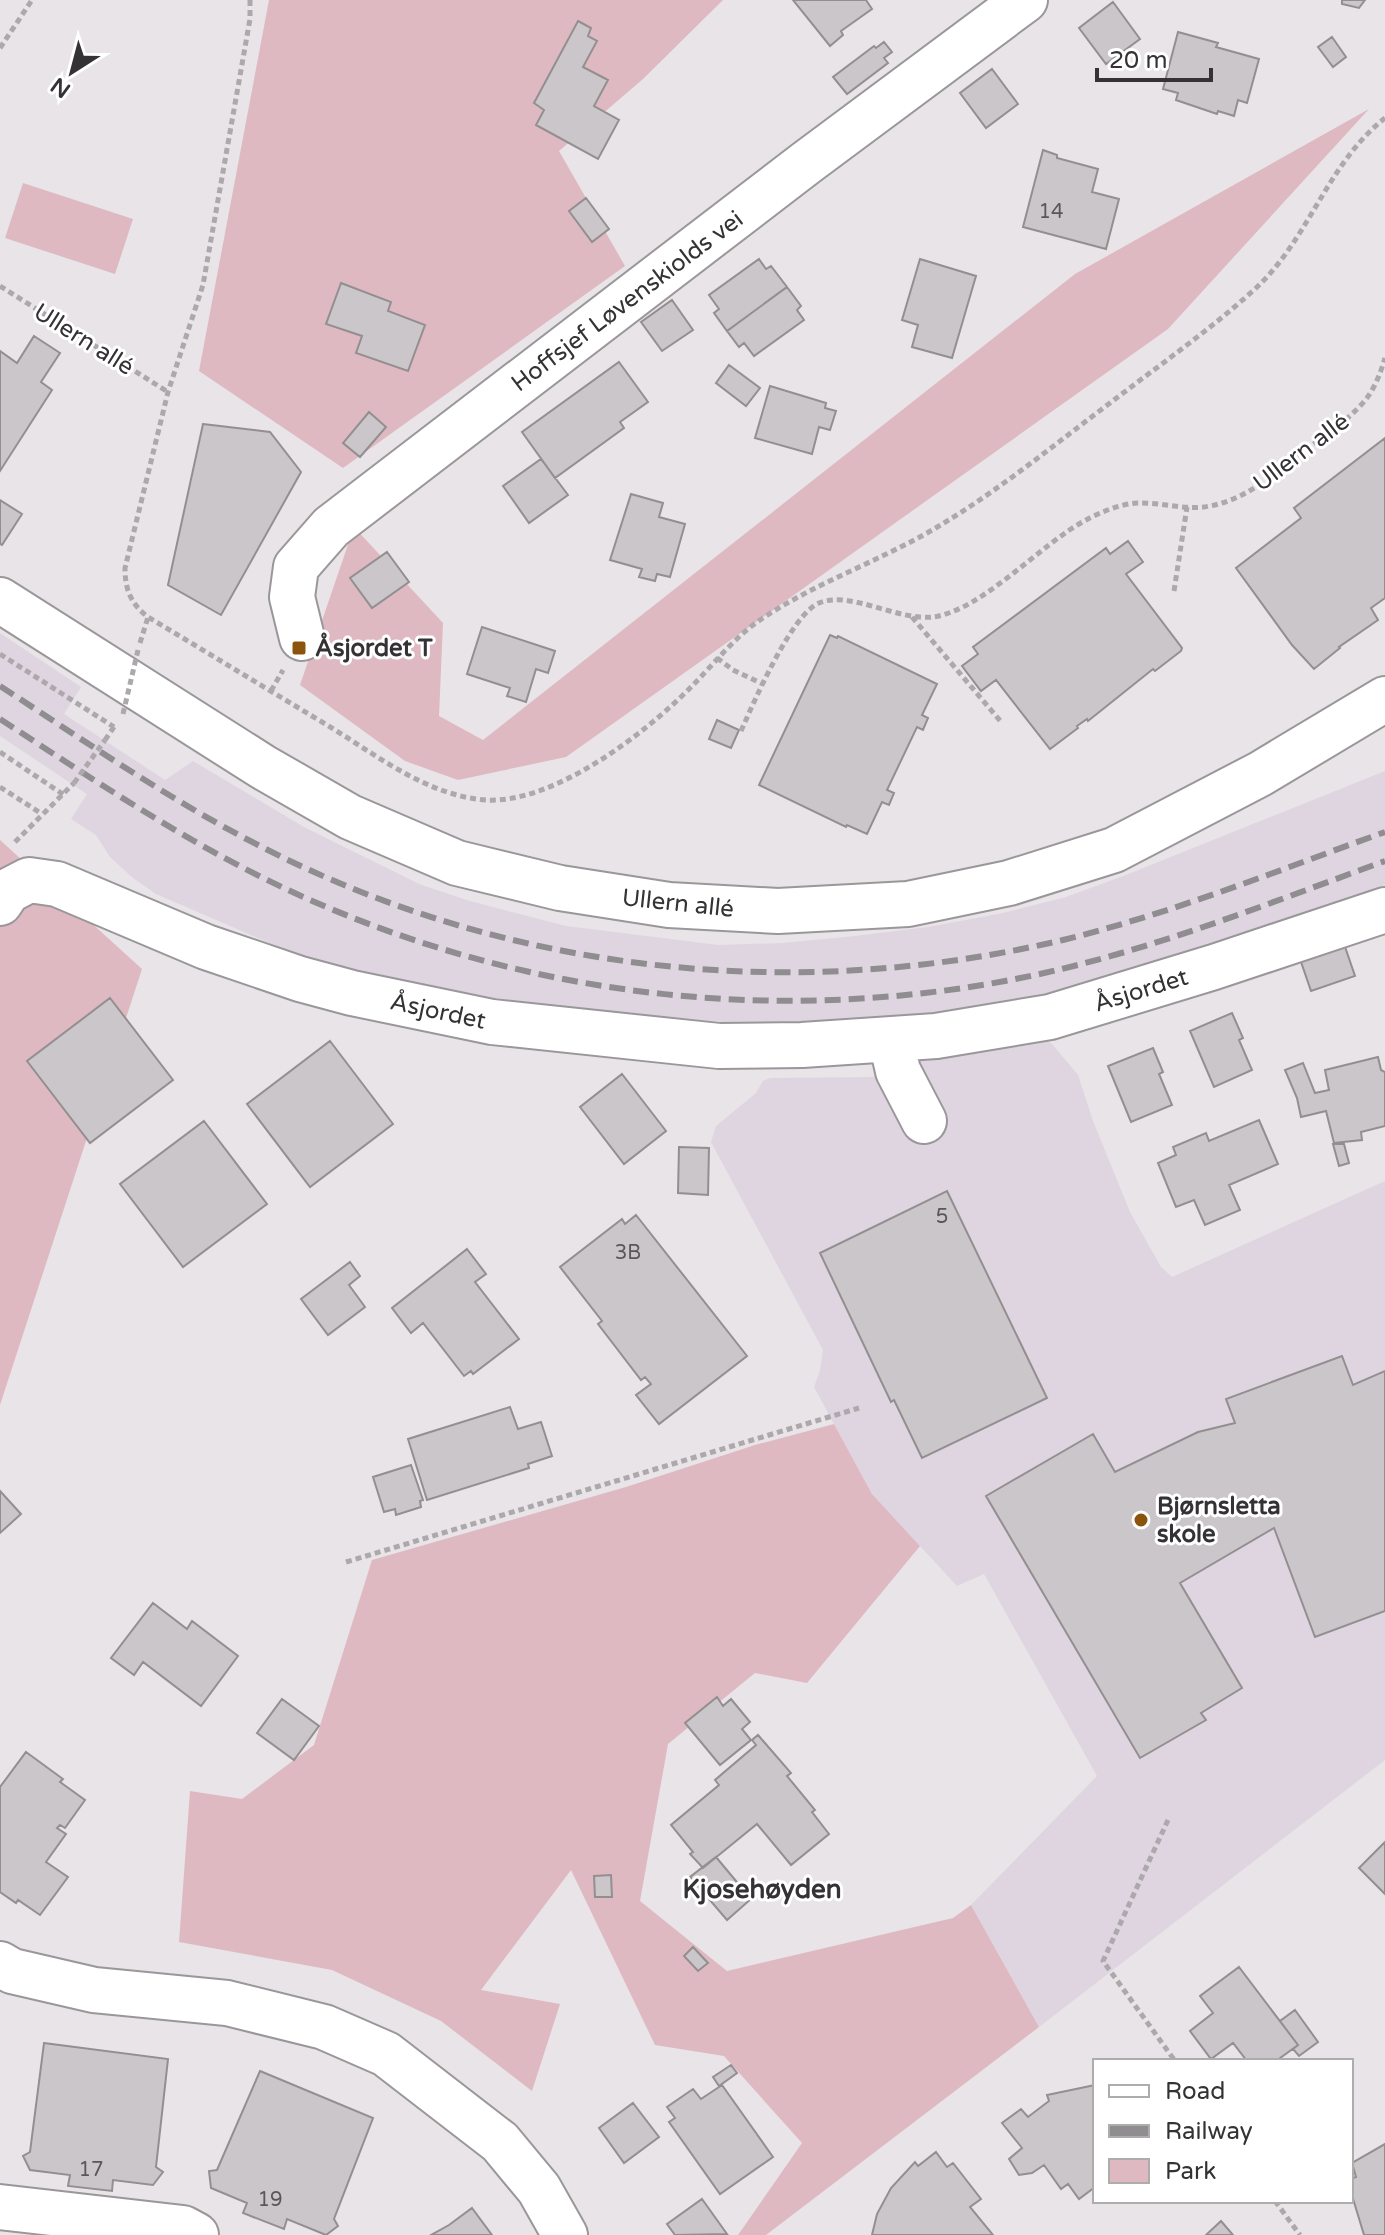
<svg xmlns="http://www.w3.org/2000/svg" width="1385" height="2235" font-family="'Varela Round',sans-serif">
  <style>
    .built { fill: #ded5e0 }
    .green { fill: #dfb9c2 }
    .building { fill: #cbc6c9; stroke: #938f91; stroke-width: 2 }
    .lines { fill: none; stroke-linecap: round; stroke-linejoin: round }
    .minor-casing { stroke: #9a979a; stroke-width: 48 }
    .path { stroke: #aca8ac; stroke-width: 5; stroke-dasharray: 6 4; stroke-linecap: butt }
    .minor { stroke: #fff; stroke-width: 44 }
    .rail { stroke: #908d90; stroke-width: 6; stroke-dasharray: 16 8; stroke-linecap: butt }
    .path-bridge { stroke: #aca8ac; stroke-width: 5; stroke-dasharray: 6 4; stroke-linecap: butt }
    .poi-dot { fill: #8c530c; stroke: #fff; stroke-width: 3 }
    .labels { text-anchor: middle; stroke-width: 6; stroke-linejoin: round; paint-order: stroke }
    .number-label { font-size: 20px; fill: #5a5759 }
    .street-label { font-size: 24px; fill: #343234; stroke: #fff }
    .poi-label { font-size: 24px; font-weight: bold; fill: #343234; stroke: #fff; text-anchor: start }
    .neighbourhood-label { font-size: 26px; font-weight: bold; fill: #343234; stroke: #fff }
  </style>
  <rect width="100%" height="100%" fill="#e8e4e8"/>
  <path class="built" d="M0,633L81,687L64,714L165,780L193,761L304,827L419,884L470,901L566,926L718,945L783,943L855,936L928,927L1003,913L1066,897L1126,875L1385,771V885L1093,988L934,1015L835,1022L764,1023L695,1021L516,1010L311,961L156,894L133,878L110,857L96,835L71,819L87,794L0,736Z
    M1038,1033L1052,1044L1078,1075L1093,1121L1130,1212L1161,1267L1172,1277L1385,1181V1760L1039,2027L971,1905L1097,1776L984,1574L957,1586L872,1494L814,1387L820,1371L823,1350L711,1142L716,1126L756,1093L763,1081L770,1078L872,1077L927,1059Z"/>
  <path class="green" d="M269,0H723L643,79L559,151L625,266L343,468L199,371Z
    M1369,109L1168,329L566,757L458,780L405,761L300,685L354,527L443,623L439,716L483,740L1075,274Z
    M23,183L133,219L115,274L5,238Z
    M0,840L142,969L0,1405Z
    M834,1424L872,1494L920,1546L807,1683L755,1673L668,1744L640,1901L727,1971L953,1918L971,1905L1039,2027L766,2235H738L802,2143L724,2056L655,2045L571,1870L481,1990L560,2004L532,2091L441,2021L332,1970L179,1942L190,1791L242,1799L314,1745L372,1560L626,1487L755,1445Z"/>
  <path class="building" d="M793,0H866L872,9L841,31L843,35L830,46Z
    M1342,0H1365L1359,8L1342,4Z
    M1113,2L1140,39L1106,64L1079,28Z
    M578,21L591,28L588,36L597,41L583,67L608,80L594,106L619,120L598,159L536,125L544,110L534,103Z
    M1178,32L1218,43L1216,47L1259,59L1247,103L1238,100L1234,116L1218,111L1217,114L1176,100L1178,93L1163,89Z
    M1332,37L1346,57L1333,67L1318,47Z
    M884,42L892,52L884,58L888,63L847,94L833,77L874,46L876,48Z
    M992,69L1018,104L986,128L960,93Z
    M1043,150L1057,155V158L1098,169L1092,192L1119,199L1106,249L1023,227Z
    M586,198L609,229L592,242L569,211Z
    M759,259L766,269L771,266L787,287L727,331L714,313L719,309L709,295Z
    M920,259L976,276L952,358L912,347L918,325L902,320Z
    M341,283L391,302L388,311L425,325L408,371L356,353L362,336L326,324Z
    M787,287L801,306L797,310L804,320L754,356L744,343L739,347L727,331Z
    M672,300L693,330L662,351L641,322Z
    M34,336L60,353L41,382L52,390L0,471V351L17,363Z
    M619,362L648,402L620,422L624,428L555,478L522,432Z
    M729,365L760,388L746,406L716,383Z
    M770,386L826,403L825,408L836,411L830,430L819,427L812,454L755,438Z
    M369,412L386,427L360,457L343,443Z
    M203,424L270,432L301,472L221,615L168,585Z
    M1385,438V598L1371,608L1378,620L1339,647L1340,648L1314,669L1292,645L1236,568L1301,518L1294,508Z
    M541,459L568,495L529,523L503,486Z
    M631,494L663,503L659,517L685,524L670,577L657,574L655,581L639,577L642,569L610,560Z
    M0,500L22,514L2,545L0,544Z
    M1128,541L1143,562L1126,574L1182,648L1181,651L1155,671L1153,669L1088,721L1087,719L1077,726L1078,728L1050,749L996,680L981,691L962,666L978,654L973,647L1106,548L1110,554Z
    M387,552L409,582L372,608L350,578Z
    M482,627L555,651L548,673L536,669L526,702L507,696L510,688L467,674Z
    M830,635L837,638L838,636L937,684L922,715L928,718L923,730L917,727L887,790L894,793L889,805L882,802L867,834L847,825L846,827L759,785Z
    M717,720L739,730L731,748L709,739Z
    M1342,938L1355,976L1311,991L1298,953Z
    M110,998L173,1080L90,1143L27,1061Z
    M1232,1013L1243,1038L1239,1040L1252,1070L1214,1087L1190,1031Z
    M330,1041L393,1124L310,1187L247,1104Z
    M1153,1048L1163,1072L1159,1074L1172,1105L1131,1122L1108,1066Z
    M1378,1057L1381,1070L1385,1072V1126L1361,1132L1362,1140L1334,1143L1326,1111L1301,1117L1297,1098L1285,1070L1303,1063L1315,1093L1329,1090L1325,1070Z
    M622,1074L666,1131L624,1164L580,1107Z
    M1259,1120L1278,1164L1229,1185L1240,1210L1205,1225L1194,1200L1176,1207L1158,1163L1176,1155L1173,1147L1206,1133L1209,1141Z
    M204,1121L267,1204L183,1267L120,1184Z
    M1333,1144H1344L1349,1163L1339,1166Z
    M679,1147L709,1148L708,1195L678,1193Z
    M947,1191L1047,1398L922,1458L894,1400L891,1402L820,1253Z
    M636,1215L747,1356L659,1424L636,1395L651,1384L645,1377L641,1380L598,1324L602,1321L560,1267L622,1219L625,1224Z
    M467,1249L486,1274L475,1282L519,1339L473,1374L471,1371L464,1376L423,1323L411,1333L392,1308Z
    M350,1262L360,1276L349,1285L365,1307L328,1335L301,1299Z
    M1342,1356L1353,1385L1385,1371V1611L1315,1637L1274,1528L1180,1583L1242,1688L1201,1713L1206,1720L1140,1758L986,1496L1093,1434L1115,1472L1198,1432L1235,1423L1226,1399Z
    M510,1407L518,1429L541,1422L552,1456L528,1464L529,1468L427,1500L408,1439Z
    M411,1465L423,1500L420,1501L421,1507L396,1515L395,1509L384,1512L373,1477Z
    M0,1491L21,1514L0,1533Z
    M153,1603L187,1629L192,1621L238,1656L201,1706L143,1662L134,1675L111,1658Z
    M717,1697L723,1706L731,1699L750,1722L742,1729L751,1740L720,1765L685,1723Z
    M282,1699L319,1726L294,1760L257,1733Z
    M758,1735L791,1773L787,1776L815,1810L812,1812L829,1834L791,1865L757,1824L703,1868L690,1854L693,1852L671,1825L719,1785L715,1780L756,1745L752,1740Z
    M26,1752L63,1779L60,1782L85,1800L65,1828L60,1825L57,1828L66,1834L46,1862L68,1877L40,1915L18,1900L16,1903L0,1892V1787Z
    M1385,1842V1894L1359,1868Z
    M716,1857L751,1899L727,1920L690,1877Z
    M611,1875L612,1897H595L594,1876Z
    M693,1947L708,1963L698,1971L684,1956Z
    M1239,1967L1298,2045L1276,2061H1247L1233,2043L1211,2059L1190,2031L1213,2013L1200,1996Z
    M1295,2010L1318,2042L1299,2056L1293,2049L1298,2045L1280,2021Z
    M44,2043L168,2059L156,2167L163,2172L153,2185L113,2180L112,2191L68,2186L70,2175L30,2170L23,2156L30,2152Z
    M731,2065L737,2073L719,2086L713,2077Z
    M260,2071L373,2118L334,2219L338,2226L326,2235L287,2219L284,2229L243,2213L247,2203L211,2188L209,2171L217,2170Z
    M722,2085L773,2157L720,2194L669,2122L675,2118L667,2107L693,2089L701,2099Z
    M1095,2085V2187L1079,2199L1068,2184L1061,2189L1044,2165L1032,2173L1019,2175L1009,2159L1022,2148L1002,2123L1021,2109L1028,2117L1049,2101L1047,2095Z
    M633,2103L659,2137L624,2163L599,2128Z
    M1385,2144V2235H1364L1351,2192V2179L1356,2177L1352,2163Z
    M936,2152L947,2167L953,2163L981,2199L970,2207L993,2235H872L877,2214L891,2188L915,2162L918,2166Z
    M702,2199L727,2234L675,2235L667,2224Z
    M472,2208L492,2235H431L449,2225Z
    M1221,2221L1233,2235H1206Z"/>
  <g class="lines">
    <g class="minor-casing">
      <path id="minor" d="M0,600L263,767L350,817L457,863L560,888L669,905L778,911L908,904L1009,883L1114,850L1260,774L1385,699
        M302,638L292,597L296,567L331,527L806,163L1025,0
        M0,903L8,891L29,880L57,884L206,947L300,979L352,993L492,1022L719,1046L802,1045L936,1036L1050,1017L1214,967L1385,910
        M891,1040L898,1071L924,1121
        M0,1964L12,1971L94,1990L227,2003L324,2027L386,2054L500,2142L539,2189L565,2235
        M0,2207L183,2228L196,2235"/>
    </g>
    <path class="path" d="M250,0V19L203,285L168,392L125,568C125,590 131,604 148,617C208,653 267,689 327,725C375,754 427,796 486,800C553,804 645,734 691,687C714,664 735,636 763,618C814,584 874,563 927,533C992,496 1050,448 1110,403C1158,366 1210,330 1255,289C1310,238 1326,165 1385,118
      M0,48L32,0
      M0,286L168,392
      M1174,591L1187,507
      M912,617L1002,723
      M140,643L148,617
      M0,654L114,727
      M717,658L733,670L763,684
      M271,691L283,670
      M741,731C754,702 791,615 819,603C850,590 897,621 933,617C983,610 1039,545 1086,520C1101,512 1120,504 1137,503C1161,502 1186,511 1210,506C1248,499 1278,471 1308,448C1326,435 1345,422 1360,406C1373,393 1380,375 1385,358
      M105,740L116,724
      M0,752L64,795
      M0,787L42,814
      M15,842L74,783
      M346,1562L859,1408
      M1168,1820L1103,1961L1175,2061
      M1275,2201L1300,2235"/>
    <use href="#minor" class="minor"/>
    <path class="rail" d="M0,686C85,741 168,799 258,845C505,973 792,1004 1063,940C1173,913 1279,870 1385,832
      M0,719C97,782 193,847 299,895C520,995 767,1025 1005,981C1136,957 1261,906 1385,861"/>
    <path class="path-bridge" d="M123,714L138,650
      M74,783L105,740"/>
  </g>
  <g class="poi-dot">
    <rect x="291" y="640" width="16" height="16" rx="4"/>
    <circle cx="1141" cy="1520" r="8"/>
  </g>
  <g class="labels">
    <g class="number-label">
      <text x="1051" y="218">14</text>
      <text x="942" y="1223">5</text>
      <text x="628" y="1259">3B</text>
      <text x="91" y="2176">17</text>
      <text x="270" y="2206">19</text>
    </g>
    <g class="street-label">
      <text transform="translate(627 301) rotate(-37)" y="8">Hoffsjef Løvenskiolds vei</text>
      <text transform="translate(84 339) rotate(32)" y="8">Ullern allé</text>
      <text transform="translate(1301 452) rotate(-37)" y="8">Ullern allé</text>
      <text transform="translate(678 903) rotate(6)" y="8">Ullern allé</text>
      <text transform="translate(1141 990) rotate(-17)" y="8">Åsjordet</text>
      <text transform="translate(438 1011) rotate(12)" y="8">Åsjordet</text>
    </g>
    <g class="poi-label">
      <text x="315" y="656">Åsjordet T</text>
      <text x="1157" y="1514">Bjørnsletta<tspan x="1157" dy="28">skole</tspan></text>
    </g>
    <g class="neighbourhood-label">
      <text x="762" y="1898">Kjosehøyden</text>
    </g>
  </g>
  <rect x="1093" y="2059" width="260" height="144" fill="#ffffff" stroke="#aeadae" stroke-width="2"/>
  <rect x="1109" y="2085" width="40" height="12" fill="#ffffff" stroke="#aeadae" stroke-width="2"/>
  <text x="1165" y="2099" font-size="24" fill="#343234">Road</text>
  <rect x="1109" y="2125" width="40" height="12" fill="#908d90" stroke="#aeadae" stroke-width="2"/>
  <text x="1165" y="2139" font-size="24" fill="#343234">Railway</text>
  <rect x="1109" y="2159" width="40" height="24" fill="#dfb9c2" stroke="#aeadae" stroke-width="2"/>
  <text x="1165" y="2179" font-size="24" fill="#343234">Park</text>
  <g transform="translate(72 72) rotate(216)" stroke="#ffffff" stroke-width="6" paint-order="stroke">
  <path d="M0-6L14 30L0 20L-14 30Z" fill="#343234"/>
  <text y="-12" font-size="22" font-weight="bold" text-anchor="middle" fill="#343234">N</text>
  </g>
  <path d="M1097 68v12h114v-12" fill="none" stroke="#343234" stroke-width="4"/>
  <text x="1109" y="68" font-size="24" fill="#343234" stroke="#ffffff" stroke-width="6" paint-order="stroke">20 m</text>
</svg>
